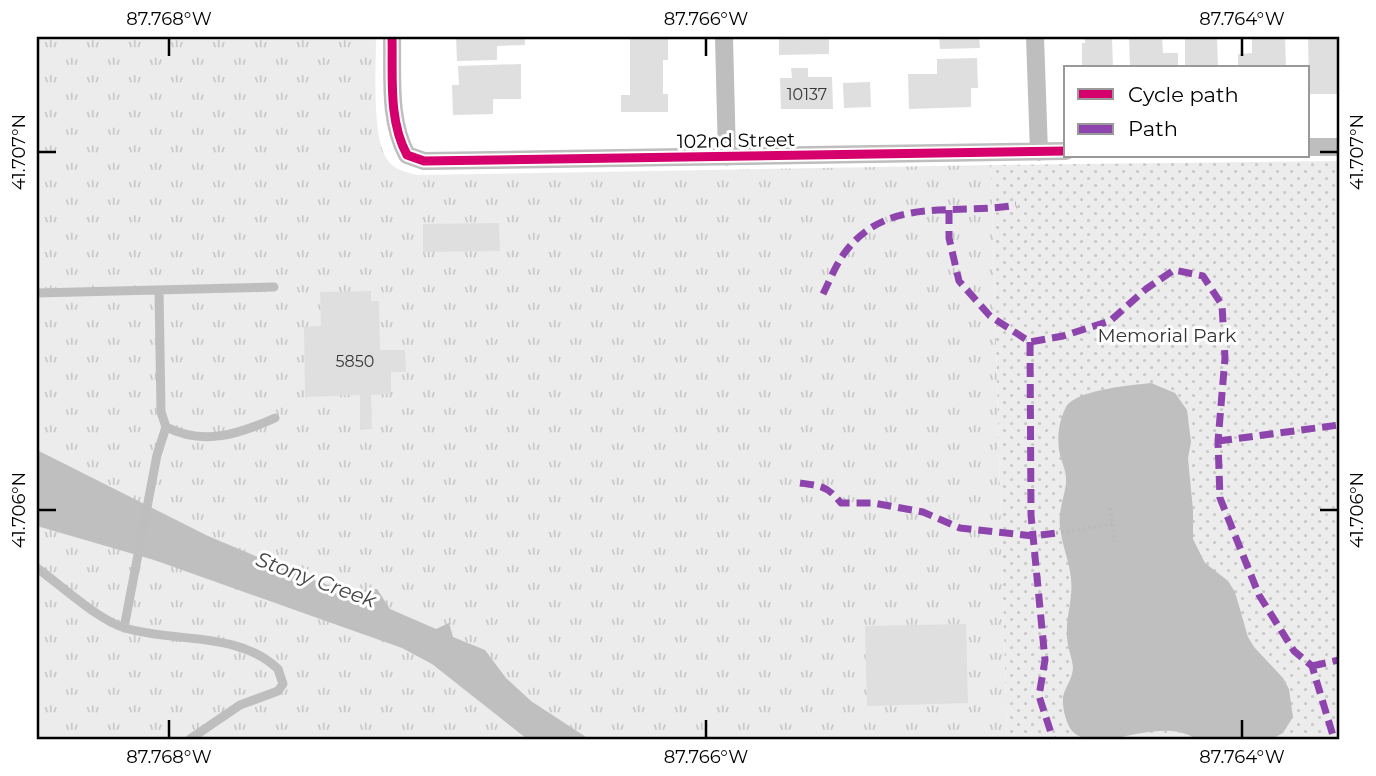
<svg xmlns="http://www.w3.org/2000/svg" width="1376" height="776" font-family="Montserrat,sans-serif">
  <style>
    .grass { fill: url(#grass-tufts) }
    .park { fill: url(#park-dots) }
    .water { fill: #bfbfbf }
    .building { fill: #dfdfdf }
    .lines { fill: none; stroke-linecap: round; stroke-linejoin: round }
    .path { stroke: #b9b9b9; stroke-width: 3.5; stroke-dasharray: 2 3.5; stroke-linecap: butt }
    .service { stroke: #bebebe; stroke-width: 9 }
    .minor { stroke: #bebebe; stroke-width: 18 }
    .quiet { stroke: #8e44ad; stroke-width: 7; stroke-dasharray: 14 7; stroke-linecap: butt }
    .cycleway-casing { stroke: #fff; stroke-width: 13 }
    .cycleway { stroke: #d6006c; stroke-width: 9 }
    .ticks { fill: none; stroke: #000; stroke-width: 2.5 }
    .labels { text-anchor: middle; stroke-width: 6; stroke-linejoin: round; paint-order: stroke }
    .number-label { font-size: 16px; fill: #383838 }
    .street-label { font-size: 19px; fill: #000; stroke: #fff }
    .park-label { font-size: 19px; fill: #333; stroke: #fff }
    .water-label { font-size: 21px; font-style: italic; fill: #444; stroke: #fff }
    .neatline { fill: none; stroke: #000; stroke-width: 2.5 }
    .ticks-label { font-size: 18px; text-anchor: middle; fill: #000 }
  </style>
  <defs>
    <pattern id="grass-tufts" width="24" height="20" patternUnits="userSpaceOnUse" patternTransform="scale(1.75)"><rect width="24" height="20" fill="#ececec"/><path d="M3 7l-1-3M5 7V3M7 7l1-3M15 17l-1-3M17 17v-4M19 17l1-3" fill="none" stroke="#c9c9c9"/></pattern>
    <pattern id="park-dots" width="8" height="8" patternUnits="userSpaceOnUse" patternTransform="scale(1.75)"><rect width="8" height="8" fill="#ececec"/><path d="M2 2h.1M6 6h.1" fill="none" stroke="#c9c9c9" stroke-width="1.8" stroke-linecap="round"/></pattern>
  </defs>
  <rect width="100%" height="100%" fill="#fff"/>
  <path class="grass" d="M37,37H376C376,66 372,131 385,156C392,169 404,172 417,175L991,165L1007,739H37Z"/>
  <path class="park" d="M1339,161V739H1007L991,165Z"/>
  <path class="water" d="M1151,383L1175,393L1187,410L1191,442L1188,458L1193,510V539L1205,563L1228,581L1235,592L1248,637L1254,647L1283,678L1289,689L1293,717L1283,733L1272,739H1196C1158,714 1100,756 1073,732C1066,725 1062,707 1063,697C1065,687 1073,678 1073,667C1072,657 1067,646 1067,636C1066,621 1070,608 1071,594C1074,569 1062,550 1060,526C1058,512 1064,498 1066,484C1067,475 1064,467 1061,459C1056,441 1058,423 1066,407C1075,390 1132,385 1151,383Z
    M37,450L208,536L300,575L345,591L377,589L390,609L436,629L449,623L453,637L485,650L506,678L531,701L589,739H527L432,664L402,648L154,560L37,526Z"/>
  <path class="building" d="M456,37H525V45L497,46V60L457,61Z
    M630,37H668V60H663V94H668V112H621V95H630Z
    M779,37H829V54L779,55Z
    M939,37H979L980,48L940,49Z
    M1085,37H1112L1113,68H1082V43H1085Z
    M1129,37H1162L1163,53H1178V68H1130Z
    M1185,37H1217L1218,68H1185Z
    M1252,37H1285L1286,68H1238V54L1252,53Z
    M1338,37L1339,94H1309L1308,38Z
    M977,58L978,88H971V107L909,109L908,74H937V59Z
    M521,64V99H493V114L453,115L452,85H459L458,66Z
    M791,68H808V77H832L833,109H781L780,78H792Z
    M870,82L871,107L844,108L843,83Z
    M499,223L500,251L423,252V224Z
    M371,291V301H379L380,350H405L406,372H391V394L371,395L372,429L360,430V395L305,397L304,327L321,326L320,292Z
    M966,624L968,703L867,706L865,626Z"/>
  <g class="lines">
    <path class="path" d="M1110,508L1115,541
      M1056,533L1113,524"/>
    <path class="service" d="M159,290L161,412L166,427C204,446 239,434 275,418
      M37,293L274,287
      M37,568C62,586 98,620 125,628C175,643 238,631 278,669L283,684L278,691L240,705L190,739
      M124,628L157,455L166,427"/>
    <path class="minor" d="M392,37C393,76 388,120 407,155L424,161L1066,151
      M724,37L727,157
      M1035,37L1039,152
      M1308,147H1339"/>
    <path class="quiet" d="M949,210V238L959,281L990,316L1030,342L1063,336L1110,321L1146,289L1174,270L1203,276L1222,305L1225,358L1218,441L1220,498L1259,595L1294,651L1312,666L1334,739
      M823,294C830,280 836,264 846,251C889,195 956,216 1016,205
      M1030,342L1031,515L1045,660L1039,696L1053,739
      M1218,441L1339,425
      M800,483C822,486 827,486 841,503H873L923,512L960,528L1033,536L1056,533
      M1312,666L1339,660"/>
    <g class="cycleway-casing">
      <path id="cycleway" d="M392,37C393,76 388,120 407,155L424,161L1066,151"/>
    </g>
    <use href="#cycleway" class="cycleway"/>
  </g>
  <path class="ticks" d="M169,38V56M706,38V56M1242,38V56M38,152H56M1320,152H1338M38,510H56M1320,510H1338M169,720V738M706,720V738M1242,720V738"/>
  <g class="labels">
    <g class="number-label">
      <text x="807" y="100">10137</text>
      <text x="355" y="367">5850</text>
    </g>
    <g class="street-label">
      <text transform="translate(736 140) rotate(-1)" y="7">102nd Street</text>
    </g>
    <g class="park-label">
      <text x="1167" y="342">Memorial Park</text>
    </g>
    <g class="water-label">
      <text transform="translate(316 580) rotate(20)" y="7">Stony Creek</text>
    </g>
  </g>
  <rect width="1376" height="776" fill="none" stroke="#ffffff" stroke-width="77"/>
  <rect x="1064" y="66" width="245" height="91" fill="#ffffff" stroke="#999999" stroke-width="2"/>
  <rect x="1078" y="89" width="35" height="10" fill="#d6006c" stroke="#999999" stroke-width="2"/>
  <text x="1128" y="102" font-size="21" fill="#000000">Cycle path</text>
  <rect x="1078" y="124" width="35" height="10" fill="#8e44ad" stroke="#999999" stroke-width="2"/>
  <text x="1128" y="136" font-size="21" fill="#000000">Path</text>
  <rect x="38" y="38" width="1300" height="700" class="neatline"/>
  <g class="ticks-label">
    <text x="169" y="25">87.768°W</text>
    <text x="706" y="25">87.766°W</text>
    <text x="1242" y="25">87.764°W</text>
    <text transform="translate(19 152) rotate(-90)" y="6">41.707°N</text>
    <text transform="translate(1357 152) rotate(-90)" y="6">41.707°N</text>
    <text transform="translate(19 510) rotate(-90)" y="6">41.706°N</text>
    <text transform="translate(1357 510) rotate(-90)" y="6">41.706°N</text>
    <text x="169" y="763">87.768°W</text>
    <text x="706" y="763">87.766°W</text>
    <text x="1242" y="763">87.764°W</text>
  </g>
</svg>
